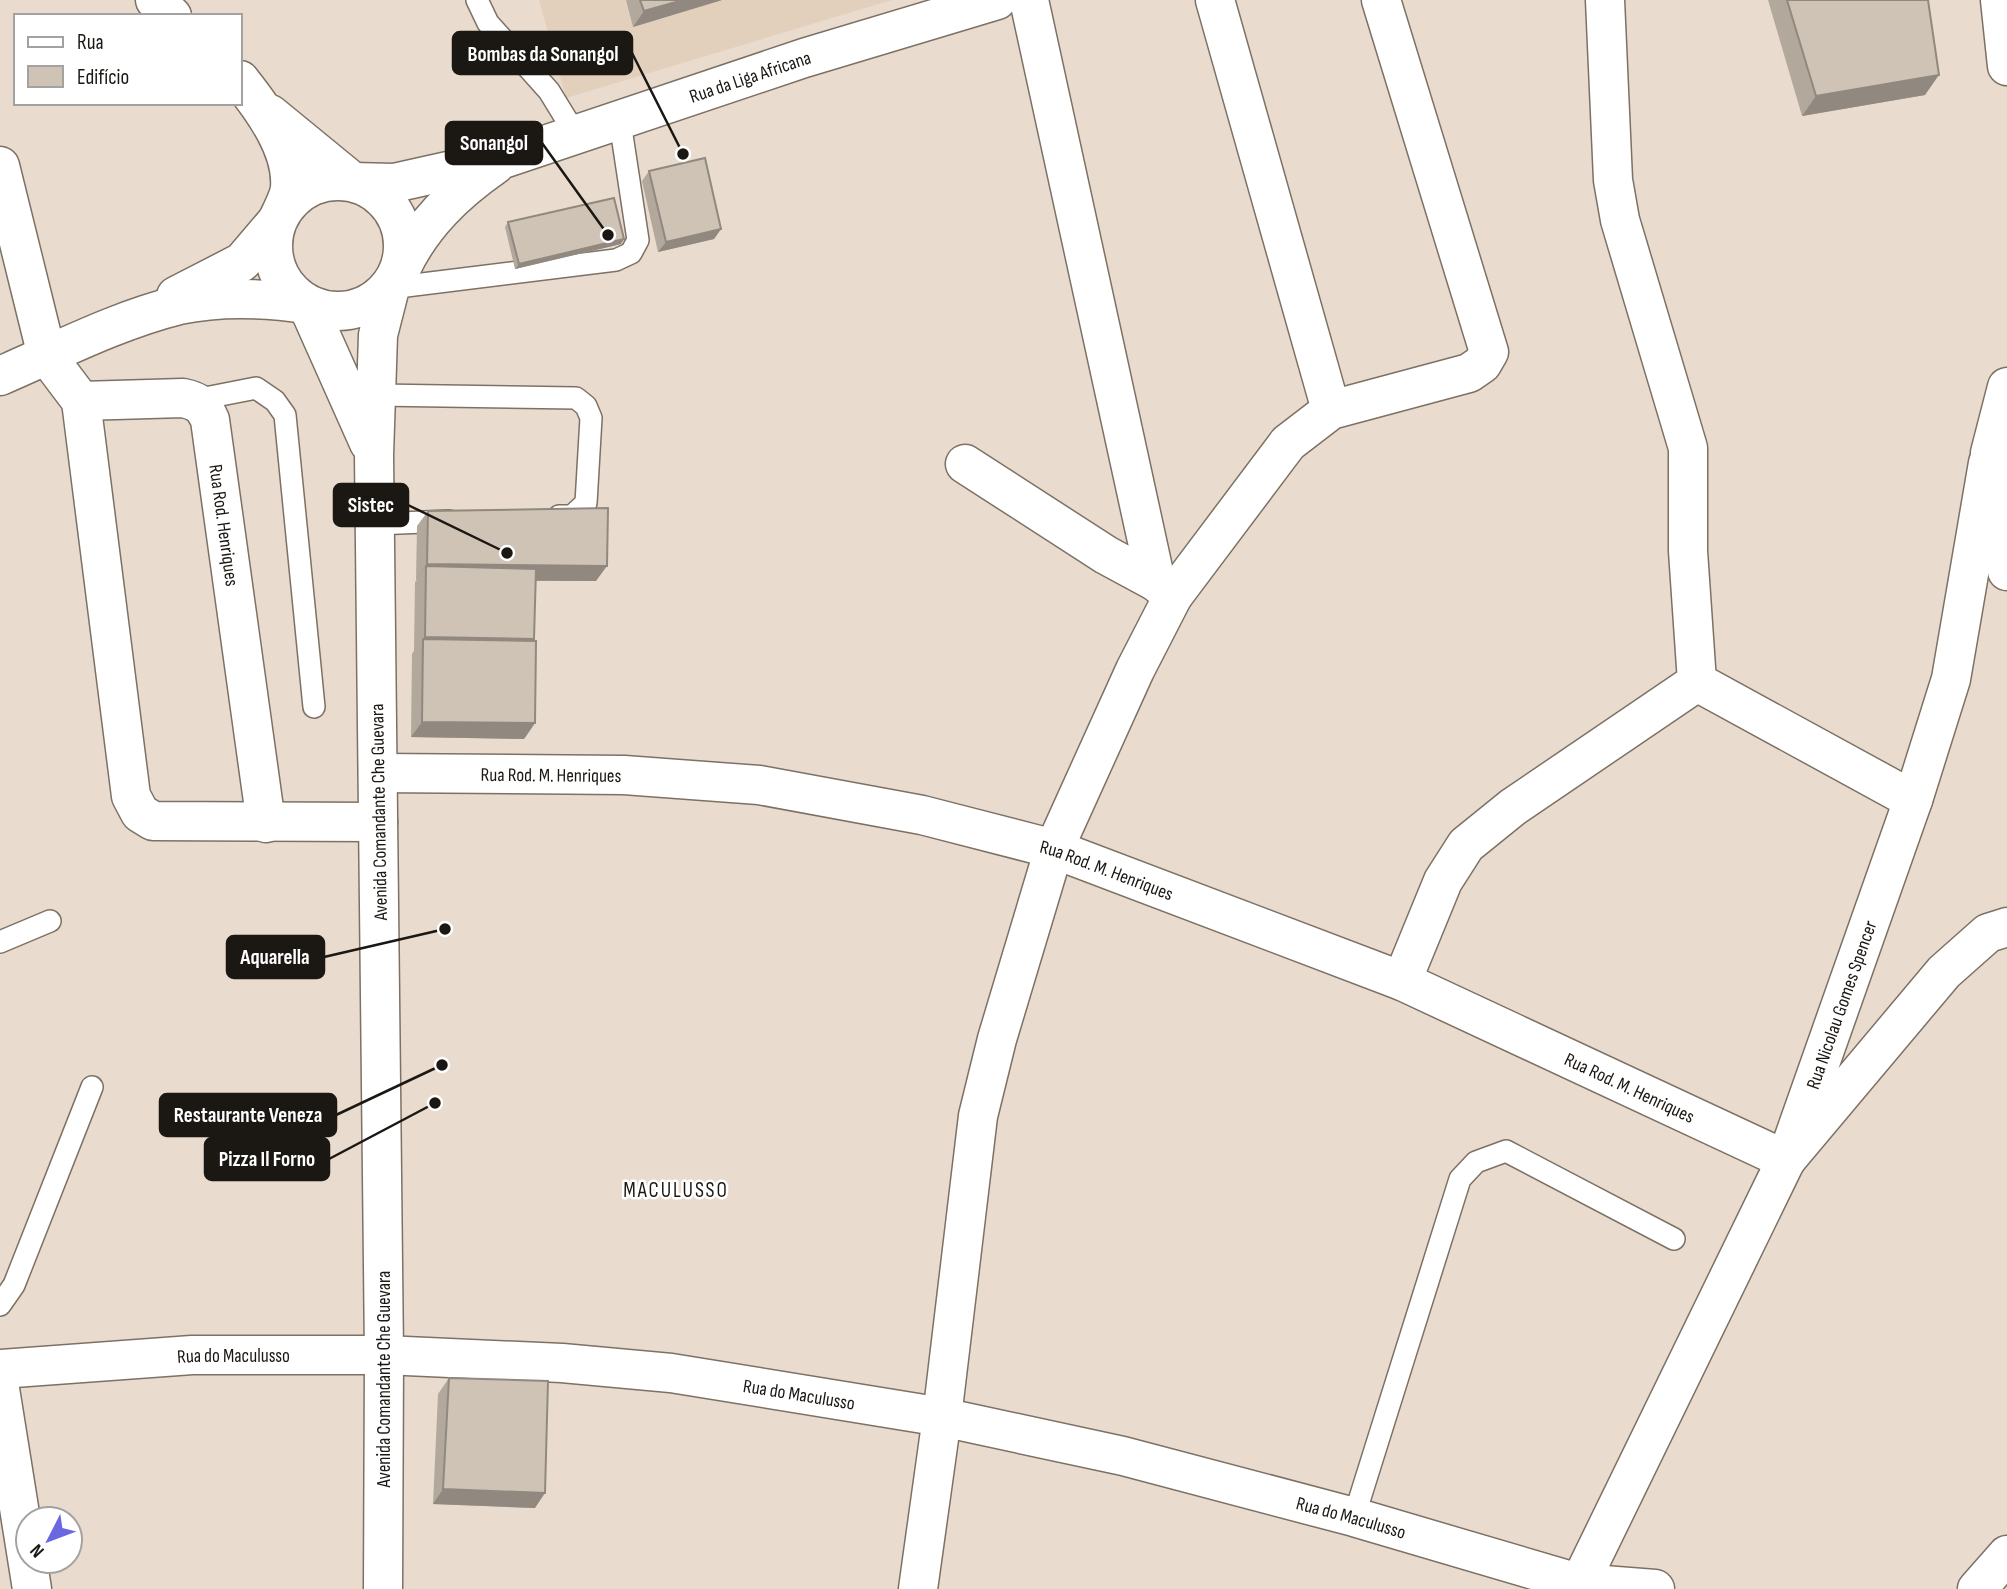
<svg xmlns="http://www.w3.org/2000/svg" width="2007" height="1589" font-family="'Sofia Sans Condensed',sans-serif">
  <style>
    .built { fill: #e2d0bc }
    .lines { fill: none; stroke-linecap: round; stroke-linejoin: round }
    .service-casing { stroke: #7c7164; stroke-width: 24 }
    .minor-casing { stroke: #7c7164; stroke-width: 41 }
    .tertiary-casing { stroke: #7c7164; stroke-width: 41 }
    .service { stroke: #fff; stroke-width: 21 }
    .minor { stroke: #fff; stroke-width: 38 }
    .tertiary { stroke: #fff; stroke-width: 38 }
    .wall { fill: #b2a89c }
    .shaded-wall { fill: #91887f }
    .building { fill: #cfc3b5; stroke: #91887f; stroke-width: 2 }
    .labels { text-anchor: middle; stroke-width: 5; stroke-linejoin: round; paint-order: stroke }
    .street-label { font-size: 19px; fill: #1b1712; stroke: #fff }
    .neighbourhood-label { font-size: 21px; letter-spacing: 2px; fill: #1b1712; stroke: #fff }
    .leader { fill: none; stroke: #1b1712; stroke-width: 2.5 }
    .callout-dot { fill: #1b1712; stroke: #fff; stroke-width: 2.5 }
    .callout { fill: #1b1712; stroke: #1b1712; stroke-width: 2.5 }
    .callout-label { font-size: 21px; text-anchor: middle; font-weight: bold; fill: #fff }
  </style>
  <rect width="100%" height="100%" fill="#e9dcce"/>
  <path class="built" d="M539,0H892L566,98Z"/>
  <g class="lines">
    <g class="service-casing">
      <path id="service" d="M477,0L488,23L549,91L576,135
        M390,288L616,260L631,253L638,240L620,122
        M377,395L576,398L586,406L591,418L586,503L572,516H559
        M195,400L256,388L275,401L285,415L314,707
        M375,524L449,521
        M0,942L50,921
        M0,1305L14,1285L92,1087
        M1354,1517L1460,1179L1476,1162L1506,1151L1674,1239"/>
    </g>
    <g class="minor-casing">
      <g id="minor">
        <path d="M1029,0L1156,582L1173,596"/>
        <path d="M1215,0L1331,410"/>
        <path d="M1605,0L1613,180L1620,220L1688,448V551L1697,682"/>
        <path d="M0,166L47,356L81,401L131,796L140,813L153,821L378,822"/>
        <path id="s1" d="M353,182L394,183L506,158L804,58L997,0"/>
        <path d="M401,269C422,224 455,193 495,165"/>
        <path d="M176,296L242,262L277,221"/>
        <path d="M0,376C58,351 118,320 179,305C221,296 265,298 307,304"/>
        <path id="s2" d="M81,401L183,398C198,401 204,406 210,420L266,823"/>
        <path d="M965,464L1106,555L1156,582"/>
        <path d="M1697,682L1913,800"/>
        <path id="s3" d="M378,773L624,775L759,785L922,815L1054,849L1402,981L1786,1160"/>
        <path d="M1402,981L1443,881L1466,845L1513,807L1697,682"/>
        <path id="s4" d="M0,1369L192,1355H384L562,1363L671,1373L942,1417L1123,1456L1354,1517L1578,1583L1655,1589"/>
        <path d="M0,1389L32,1589"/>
        <path d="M918,1589L942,1417L978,1116L997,1039L1054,849L1135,670L1173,596L1288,443L1331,410L1469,373L1482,364L1489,352L1381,0"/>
        <path id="s5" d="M1577,1589L1786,1160L1913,800L1951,679L1988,463"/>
        <path d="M1977,1589L2007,1555"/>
      </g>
    </g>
    <g class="tertiary-casing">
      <path id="tertiary" d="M155,0L172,16
        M2000,0L2007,66
        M240,80C263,109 293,149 290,188C289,198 282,210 278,219
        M270,114L353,182
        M273 246a65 65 0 1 1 130 0a65 65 0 1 1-130 0Z
        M307,304L369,443
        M2007,387L1990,453L2007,571
        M1786,1160L1944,972L1988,933L2007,927
        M383,1589L384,1355L374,455L378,335L390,288"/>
    </g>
    <use href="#service" class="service"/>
    <use href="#minor" class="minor"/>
    <use href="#tertiary" class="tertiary"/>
  </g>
  <path class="wall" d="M626,0H722L633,27Z
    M1768,0H1928L1925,95L1802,116Z
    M649,171L721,229L714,239L658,252L642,181Z
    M508,222L621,244L515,269L505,227Z
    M428,511L596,581H535L534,639L533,641L535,723L524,739L411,737L412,654L414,651L415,582L417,580H416L417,526Z
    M449,1378L535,1508L433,1504L438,1394Z"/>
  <path class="shaded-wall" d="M683,0H722L633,27L644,11Z
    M1939,75L1925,95L1802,116L1816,96Z
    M721,229L714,239L658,252L666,242Z
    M624,239L621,244L515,269L519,264Z
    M427,564L607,566L596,581L426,580V566L416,580Z
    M425,637L534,639L524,654L423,640Z
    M422,722L535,723L524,739L411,737Z
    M443,1489L545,1493L535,1508L433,1504Z"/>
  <path class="building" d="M640,0H683L644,11Z
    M1787,0H1928L1939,75L1816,96Z
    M705,158L721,229L666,242L649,171Z
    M614,198L624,239L519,264L508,222Z
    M608,508L607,566L427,564L428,511Z
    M426,566L536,569L534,639L425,637Z
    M423,639L536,641L535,723L422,722Z
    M449,1378L548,1381L545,1493L443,1489Z"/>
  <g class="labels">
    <g class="street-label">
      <text dy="7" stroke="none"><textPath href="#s1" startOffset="413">Rua da Liga Africana</textPath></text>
      <text dy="7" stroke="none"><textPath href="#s2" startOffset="245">Rua Rod. Henriques</textPath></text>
      <text dy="7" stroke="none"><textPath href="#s3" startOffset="173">Rua Rod. M. Henriques</textPath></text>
      <text transform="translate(378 812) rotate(-91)" y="7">Avenida Comandante Che Guevara</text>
      <text dy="7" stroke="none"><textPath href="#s3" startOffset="740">Rua Rod. M. Henriques</textPath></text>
      <text dy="7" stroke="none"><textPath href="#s5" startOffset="642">Rua Nicolau Gomes Spencer</textPath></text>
      <text dy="7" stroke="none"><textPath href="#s3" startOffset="1307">Rua Rod. M. Henriques</textPath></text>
      <text dy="7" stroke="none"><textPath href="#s4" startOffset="234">Rua do Maculusso</textPath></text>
      <text transform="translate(383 1379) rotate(-90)" y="7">Avenida Comandante Che Guevara</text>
      <text dy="7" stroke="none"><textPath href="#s4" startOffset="802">Rua do Maculusso</textPath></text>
      <text dy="7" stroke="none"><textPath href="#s4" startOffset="1368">Rua do Maculusso</textPath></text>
    </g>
    <g class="neighbourhood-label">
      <text x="676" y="1197">MACULUSSO</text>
    </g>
  </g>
  <path class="leader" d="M683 154L632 53M608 235L542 143M507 553L408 505M445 929L324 957M442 1065L336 1115M435 1103L329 1159"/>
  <g class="callout-dot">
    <circle cx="683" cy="154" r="7"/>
    <circle cx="608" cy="235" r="7"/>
    <circle cx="507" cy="553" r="7"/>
    <circle cx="445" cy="929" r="7"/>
    <circle cx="442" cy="1065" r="7"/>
    <circle cx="435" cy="1103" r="7"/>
  </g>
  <g class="callout">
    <rect x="453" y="32" width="179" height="42" rx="7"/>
    <rect x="446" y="122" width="96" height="42" rx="7"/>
    <rect x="334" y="484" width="74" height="42" rx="7"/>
    <rect x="227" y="936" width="97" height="42" rx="7"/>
    <rect x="160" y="1094" width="176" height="42" rx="7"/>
    <rect x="205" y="1138" width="124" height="42" rx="7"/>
  </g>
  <g class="callout-label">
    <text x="543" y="61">Bombas da Sonangol</text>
    <text x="494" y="150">Sonangol</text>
    <text x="371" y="512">Sistec</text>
    <text x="275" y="964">Aquarella</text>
    <text x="248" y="1122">Restaurante Veneza</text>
    <text x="267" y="1166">Pizza Il Forno</text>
  </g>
  <rect x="14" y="14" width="228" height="91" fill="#ffffff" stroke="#a4a2a0" stroke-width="2"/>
  <rect x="28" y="37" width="35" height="10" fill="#ffffff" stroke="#a4a2a0" stroke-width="2"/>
  <text x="77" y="49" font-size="21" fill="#1b1712">Rua</text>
  <rect x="28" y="66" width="35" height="21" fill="#cfc3b5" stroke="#a4a2a0" stroke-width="2"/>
  <text x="77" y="84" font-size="21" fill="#1b1712">Edifício</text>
  <g transform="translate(49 1540) rotate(228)"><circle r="33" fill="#ffffff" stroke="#a4a2a0" stroke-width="2"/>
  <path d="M0-5L12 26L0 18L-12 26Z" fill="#6b67e1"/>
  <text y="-10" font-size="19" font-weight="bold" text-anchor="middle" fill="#1b1712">N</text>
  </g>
</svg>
